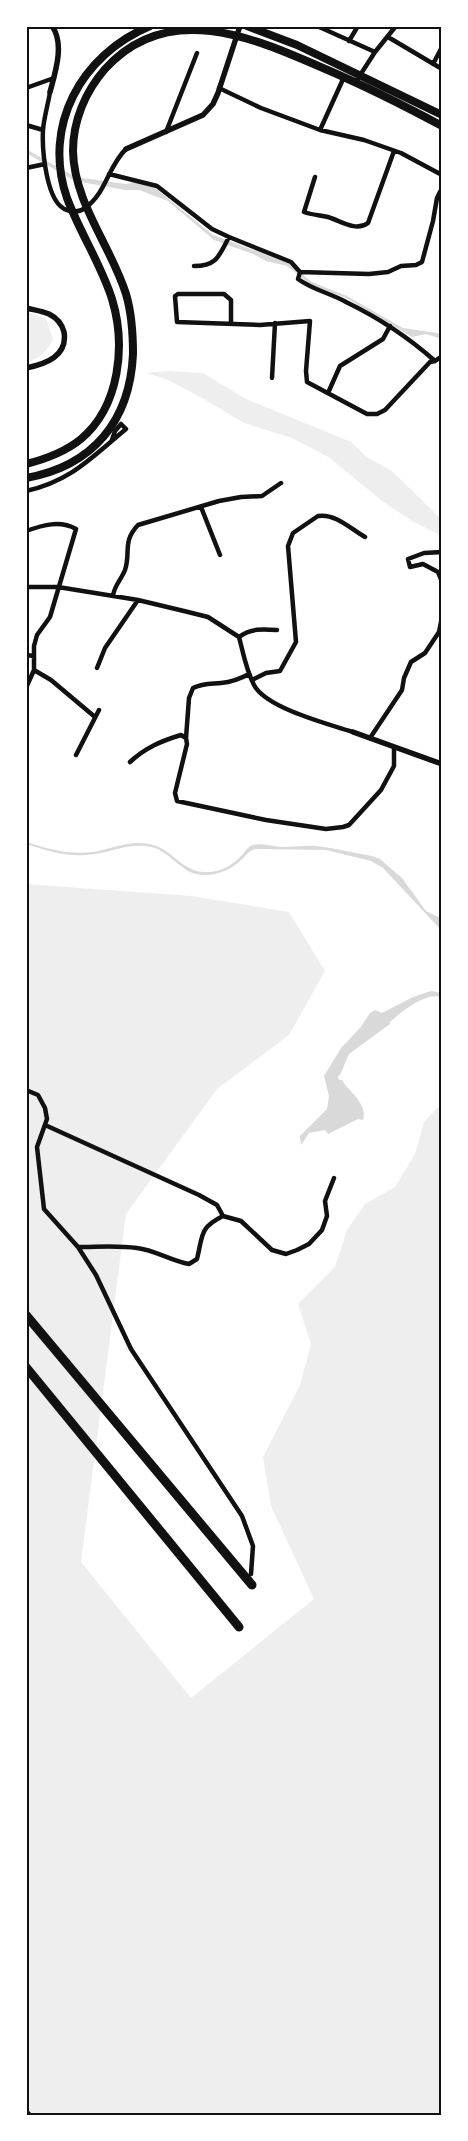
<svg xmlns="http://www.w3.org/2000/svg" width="468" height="2141" font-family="'Alegreya Sans',sans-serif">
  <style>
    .green { fill: #eee }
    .water { fill: #d9d9d9 }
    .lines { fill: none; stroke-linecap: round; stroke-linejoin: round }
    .minor { stroke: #111; stroke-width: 4.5 }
    .tertiary { stroke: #111; stroke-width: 5.5 }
    .primary { stroke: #111; stroke-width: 8 }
    .motorway { stroke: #111; stroke-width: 9 }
    .neatline { fill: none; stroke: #111; stroke-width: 2 }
  </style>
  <rect width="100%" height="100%" fill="#fff"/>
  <path class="green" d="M26,311L46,319L53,339C47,352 39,358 26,363Z
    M168,371L203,373L246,399L351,442L367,457L393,472L442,520V536L412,521L382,501L330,458L292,438L244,423L204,399L168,380L147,373Z
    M26,884L191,896L289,912L325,971L289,1035L217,1089L126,1214L81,1562L191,1698L314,1599L271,1506L263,1457L300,1385L311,1344L298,1304L335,1267L347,1230L365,1204L395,1187L415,1154L424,1122L442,1103V2115H26Z"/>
  <path class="water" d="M26,149L75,177L126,184L136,182L155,188L213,235L288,263L312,282L347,296L403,328L437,333L442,336V339L426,334L412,337L346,298L311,285L287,266L266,261L253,254L214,240L168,201L139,190H125L75,181L26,153Z
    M26,842C48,849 70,855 93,852C112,849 129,840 149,844C173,848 182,874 208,872C221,872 233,865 241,856C244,854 246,849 249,847C258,841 272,847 282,847C294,847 305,845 316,846C335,848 354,853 372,856L380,859L402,878L426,911L442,919V931L383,868L371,861L326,850L256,849C249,850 247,855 241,860C232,869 220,874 207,875C182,877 173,852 151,847C127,842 109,854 86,855C66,857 46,850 26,844Z
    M431,991L442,993V998C428,990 400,1013 390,1022V1024L349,1054L340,1075L338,1076L339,1080H342C349,1092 368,1103 363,1120L358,1119L328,1134L325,1130L309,1133L301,1145L300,1136L327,1109L329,1096L324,1076L341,1048L360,1028L370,1013L375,1010L382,1013L413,997Z"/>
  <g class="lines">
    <path class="minor" d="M317,26L375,52
      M388,37L442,69
      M349,41L358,26
      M433,64L442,47
      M355,83L375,52L396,26
      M26,88L54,78
      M219,88L261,108L320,130L364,140L401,153L442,175
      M50,92C48,105 44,117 43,130C42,149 46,204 67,210C73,212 80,212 85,208C106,194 108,166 126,149
      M26,125L43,130
      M320,130L344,77
      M166,132L197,53
      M26,168L45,164
      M109,174L157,186L212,229L229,237L291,262L300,272L298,279C313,290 330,293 346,302C379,318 408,337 435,361
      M315,177L304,212C312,215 320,215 328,217C341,221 356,232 368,223L394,151
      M194,266C217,266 219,256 229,237
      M300,272L369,274L388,272L401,266L416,265L422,262L433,221L437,198L442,188
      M231,324V300L224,294H178L175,296L177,322L260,325L310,321L306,371L307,382L367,414H377L385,410L430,362L435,361L442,356
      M272,378L275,323
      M328,393L340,366L383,339L390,326
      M26,491C71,481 92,457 126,429L121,424L115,431L112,440
      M201,507L220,555
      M26,531C43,525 60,520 76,529L50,617L37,635L34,646V670L26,688
      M442,552L424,553L408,559L410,567L423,564L438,572L442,582
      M26,587H58L138,600L188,612L208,617L239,637C243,652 246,670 254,685C266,708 328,724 353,732
      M113,596C114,586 121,580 125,570C131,552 122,542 138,525L219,501L241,497L262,496L281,483
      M239,637C251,628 263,629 277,630
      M26,655L34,656
      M97,668L105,648L138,600
      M34,670L51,680L95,717
      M252,680L266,673L280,671L296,642L288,546L293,533L318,516C335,513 351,529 365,537
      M186,738L189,698L193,688C203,683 211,684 221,683C231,682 240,679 249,674
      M370,738L402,690L404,678L411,662L425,653L439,632L442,617
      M76,755L99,710
      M130,762C145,748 161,741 181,735L186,738L187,744L175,793L177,801L266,820L326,829L343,827L349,825L381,790L394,766V747
      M26,1090L38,1095L45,1108L47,1119L37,1147L44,1209L78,1247L96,1275L131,1349L242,1516L253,1546L251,1574
      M45,1125L199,1195L217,1205L223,1216
      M78,1247C97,1247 117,1245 137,1248C155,1250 171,1261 189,1264L197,1259C203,1235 199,1228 223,1216L241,1221L272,1250L286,1254L297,1250L309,1244L322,1230L327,1216L325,1201L334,1178
      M26,2111L30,2115"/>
    <path class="tertiary" d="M50,92C55,73 65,44 52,26
      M126,149L203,115L213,104L218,93L240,26
      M26,308C34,310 42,311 49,314C57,318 62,324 64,332C68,356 46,364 26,368
      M353,732L442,764"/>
    <path class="primary" d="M247,26L297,45L442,115
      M26,464C46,459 65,452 81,439C120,406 126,345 112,299C101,264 80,233 67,198C42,126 81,55 150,26
      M26,478C93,466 130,421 133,354C133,334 132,314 126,294C111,246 74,203 73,151C73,121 85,92 105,69C167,0 252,37 323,68C363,85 403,105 442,126"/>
    <path class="motorway" d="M26,1315L252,1585
      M26,1367L239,1627"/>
  </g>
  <rect width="468" height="2141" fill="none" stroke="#ffffff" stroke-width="55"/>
  <rect x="28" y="28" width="412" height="2086" class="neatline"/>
</svg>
